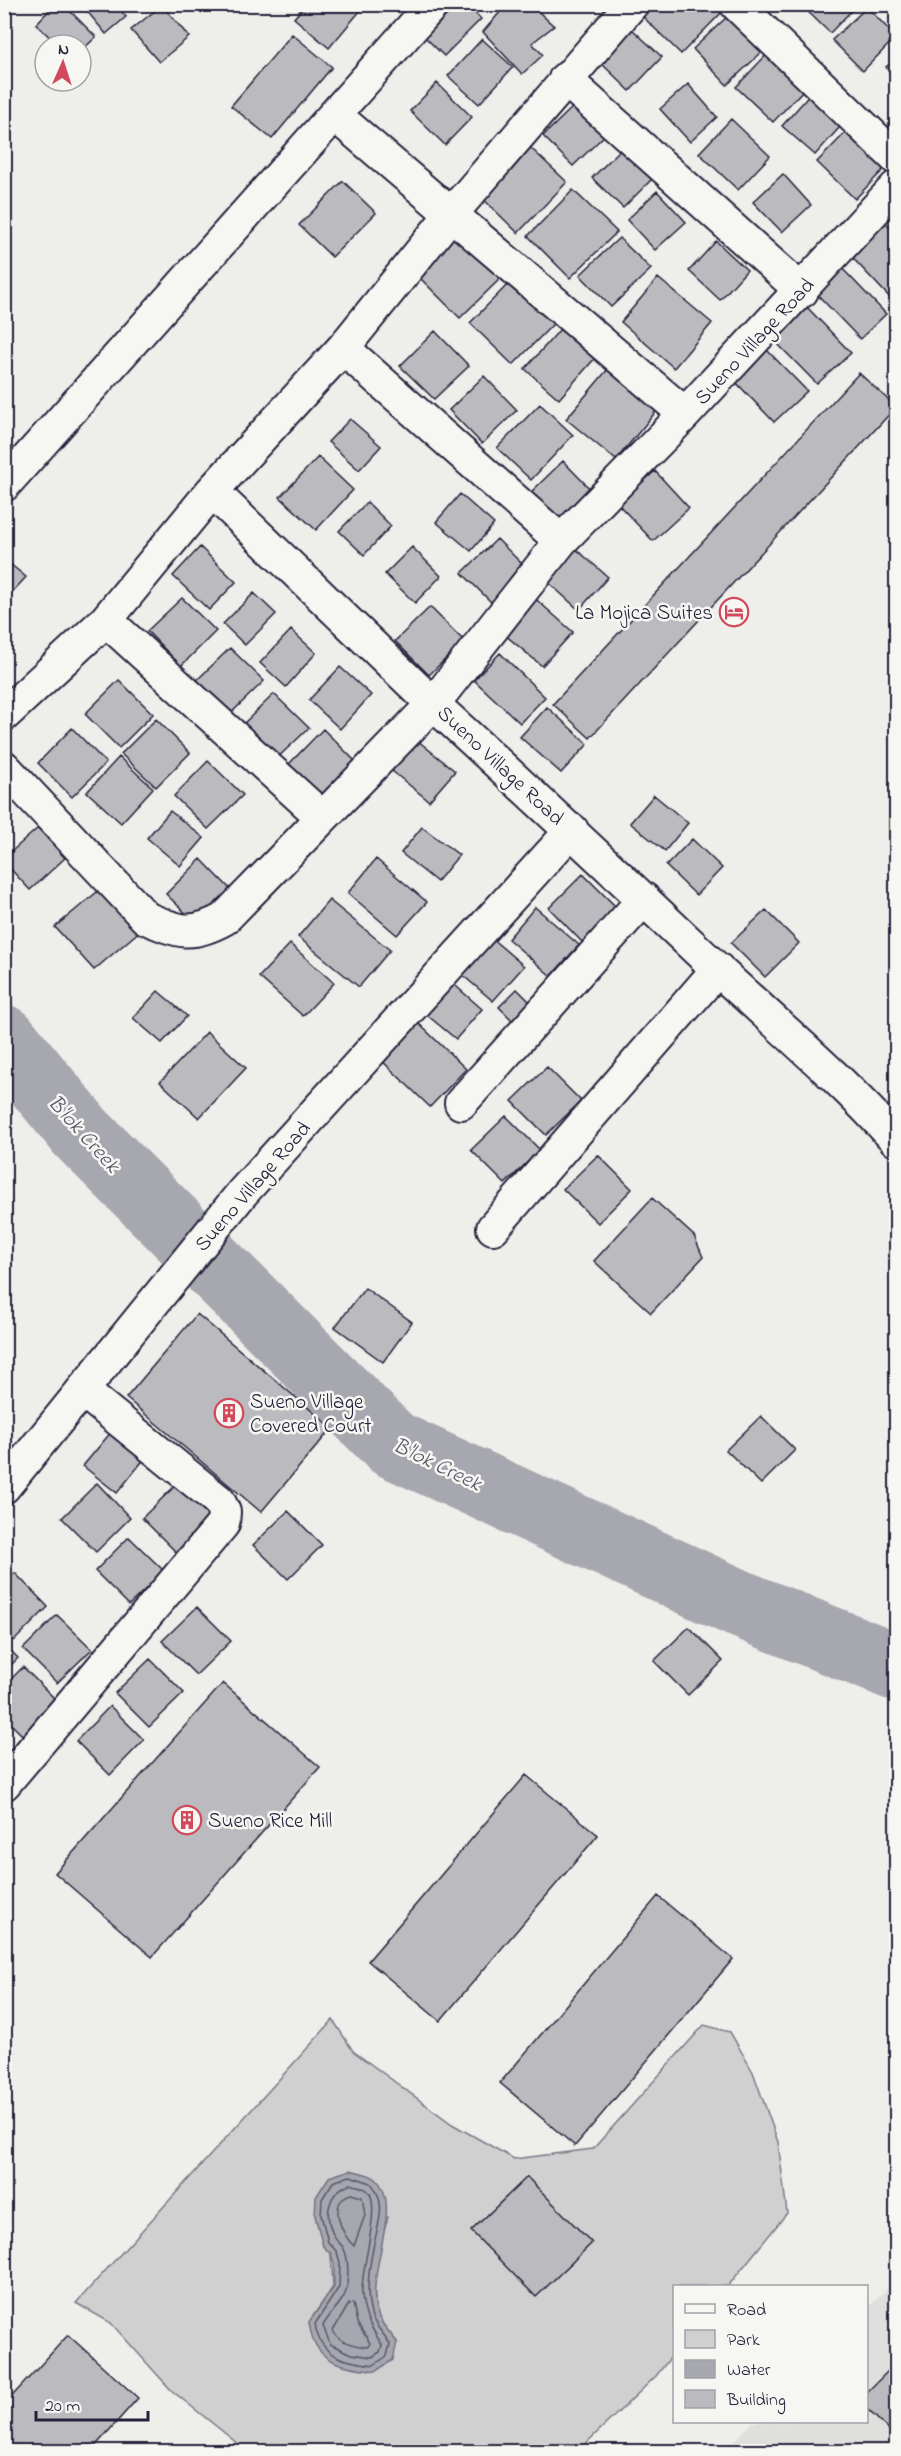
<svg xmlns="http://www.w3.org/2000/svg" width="901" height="2456" font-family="'Indie Flower',sans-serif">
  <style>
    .built { fill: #dfdfde }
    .green { fill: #d0d0d1; stroke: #797986; stroke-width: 1.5; fill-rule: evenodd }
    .water { fill: #a7a7af; stroke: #727281; stroke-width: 1.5 }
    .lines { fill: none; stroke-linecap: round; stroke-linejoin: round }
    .shore { stroke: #575769; stroke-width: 1.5 }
    .river { stroke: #a7a7af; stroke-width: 68 }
    .building { fill: #bbbbbf; stroke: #22223b; stroke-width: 1.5 }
    .minor-casing { stroke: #22223b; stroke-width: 36 }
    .minor { stroke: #f6f6f2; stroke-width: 32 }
    .labels { text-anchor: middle; stroke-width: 5; stroke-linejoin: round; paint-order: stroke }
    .street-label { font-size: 21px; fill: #22223b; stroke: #f6f6f2 }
    .poi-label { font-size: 21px; fill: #22223b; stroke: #f6f6f2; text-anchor: start }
    .water-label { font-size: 22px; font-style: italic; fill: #575769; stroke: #f6f6f2 }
  </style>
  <rect width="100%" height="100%" fill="#eeeeeb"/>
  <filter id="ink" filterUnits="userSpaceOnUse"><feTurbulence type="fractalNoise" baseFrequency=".0167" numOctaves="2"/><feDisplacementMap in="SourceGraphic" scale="12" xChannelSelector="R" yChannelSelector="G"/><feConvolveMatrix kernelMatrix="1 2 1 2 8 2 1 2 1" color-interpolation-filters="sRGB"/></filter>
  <g filter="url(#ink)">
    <path class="built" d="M896,2279V2451L723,2452L753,2422H866L867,2309Z"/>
    <path class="green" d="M333,2020L353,2051L452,2124L514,2159L593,2149L704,2025L730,2032L753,2072L778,2142L787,2213L728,2286H674V2353L656,2376L578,2451H247L171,2390L111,2323L76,2303ZM388,2217C380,2245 368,2285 378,2315C381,2324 391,2334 397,2342L309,2322L333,2287L331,2254L323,2246Z"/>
    <path class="water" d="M350,2170C358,2172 371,2174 376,2179C405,2207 363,2275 378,2315C381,2324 391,2334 397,2342L393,2360L376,2371C339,2365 314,2364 309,2322L334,2287V2264L331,2254L323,2246L315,2216L316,2197L329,2177Z"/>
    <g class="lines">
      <path class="shore" d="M350,2176L371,2183C388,2205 378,2223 373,2248C369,2268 365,2297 372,2317C376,2327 385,2335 390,2344L387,2356L374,2365C345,2361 320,2358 315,2324L339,2287L340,2263L337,2252L328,2242L321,2215L322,2199L333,2182Z
        M351,2184C356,2186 364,2187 368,2191C382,2205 360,2270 362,2294C364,2318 370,2325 382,2345L380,2352L372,2357L351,2354L330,2344L323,2326C329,2313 346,2301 347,2286C348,2274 349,2260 344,2249C342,2244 337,2242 335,2238C323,2217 327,2191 351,2184Z
        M351,2194L362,2197L365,2215L354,2246C341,2235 327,2201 351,2194Z
        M353,2303L357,2323L370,2343L368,2347C356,2346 339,2343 333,2331L349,2304Z"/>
      <path class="river" d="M4,1039L81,1133L392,1444L740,1604L896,1667"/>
    </g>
    <path class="building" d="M55,4H63L96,37L81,51V45H58L36,24Z
      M81,4H116L126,17L106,34Z
      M306,4H366L329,48L294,18Z
      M458,4H466L481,19L444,56L425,37Z
      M507,4H530L554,26L532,43L543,55L522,74L483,32Z
      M648,4H726L728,6L681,54L639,13Z
      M800,4H846L852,10L830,33Z
      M162,5L189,37L159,62L131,30Z
      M867,7L896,37L863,71L832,40Z
      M731,13L765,49L727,85L693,49Z
      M632,29L662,57L630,91L600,62Z
      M292,34L332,67L272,139L231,106Z
      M482,39L513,67L479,104L448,76Z
      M771,50L808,85L773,122L736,87Z
      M896,59V81L886,67Z
      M437,83L472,117L445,145L410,111Z
      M688,84L717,117L690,142L660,109Z
      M814,90L847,119L815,155L782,126Z
      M578,102L607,133L573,166L543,136Z
      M731,119L770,156L738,190L699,153Z
      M850,128L888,165L855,199L817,162Z
      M519,137L567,182L518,233L475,191Z
      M622,148L652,179L623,208L592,178Z
      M783,174L811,205L782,232L753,202Z
      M343,181L376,213L332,257L299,225Z
      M573,190L617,232L570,278L528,236Z
      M657,191L686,222L655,250L627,220Z
      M883,220L896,233V304L848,253Z
      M461,228L506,273L460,318L415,273Z
      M619,238L651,269L611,307L580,275Z
      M716,241L747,270L720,300L689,271Z
      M838,264L886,314L860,339L812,289Z
      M514,278L557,320L513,365L470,323Z
      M658,278L712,323L674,368L621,322Z
      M805,305L851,353L817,384L771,337Z
      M562,327L596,357L559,399L525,369Z
      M435,331L469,366L434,399L400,366Z
      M762,345L807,391L774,422L730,376Z
      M608,369L658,409L616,460L566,419Z
      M859,373L896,407L590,738L553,704Z
      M484,376L517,410L482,444L449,410Z
      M540,404L573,435L531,480L497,448Z
      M350,419L381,446L359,470L328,442Z
      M318,457L353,490L316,530L280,497Z
      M563,461L596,495L562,529L528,495Z
      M655,471L689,508L653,541L618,504Z
      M460,494L494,524L471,551L436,522Z
      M367,502L391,526L364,555L339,531Z
      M497,539L531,573L496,607L462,573Z
      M200,547L236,582L209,610L173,576Z
      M412,547L441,576L415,603L385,574Z
      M576,549L608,577L579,610L548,582Z
      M4,559L26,577L4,601Z
      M254,593L276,614L245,645L223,624Z
      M530,594L573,632L542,666L498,629Z
      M182,598L216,631L181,666L147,631Z
      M430,607L464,641L429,675L395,641Z
      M291,630L316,653L286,687L260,663Z
      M230,648L264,681L229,715L196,681Z
      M500,653L545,697L520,723L474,680Z
      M340,667L371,695L340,729L309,700Z
      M119,680L153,714L119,748L85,714Z
      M274,694L309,728L274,761L240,727Z
      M547,707L588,744L561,773L520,737Z
      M156,719L190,753L156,787L121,754Z
      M72,728L106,763L72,797L38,763Z
      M323,729L357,763L323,797L289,764Z
      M417,740L455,771L429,801L392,771Z
      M119,757L153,788L121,823L87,792Z
      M208,761L243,795L208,829L174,796Z
      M654,795L688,823L665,851L630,823Z
      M170,811L204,838L180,866L147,838Z
      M422,827L459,855L437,882L401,853Z
      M38,828L65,858L30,890L4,862V858Z
      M692,839L722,868L696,895L666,866Z
      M201,859L235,894L200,927L166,894Z
      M376,859L427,902L397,935L348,893Z
      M583,874L617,908L582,942L549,908Z
      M103,887L141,930L94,970L55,927Z
      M329,900L390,950L359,987L298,937Z
      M535,907L579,945L551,976L508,939Z
      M766,910L799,943L765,977L731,943Z
      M491,938L524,966L493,1001L460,973Z
      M290,944L334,983L303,1016L259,977Z
      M449,980L482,1009L456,1039L422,1011Z
      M517,989L535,1007L517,1025L499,1007Z
      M158,991L187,1016L162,1043L133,1018Z
      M414,1019L466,1069L430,1107L378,1057Z
      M207,1032L246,1068L199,1118L160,1082Z
      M547,1067L581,1101L546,1135L512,1101Z
      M506,1116L540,1150L505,1184L471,1150Z
      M598,1155L632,1189L598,1223L563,1189Z
      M652,1198L694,1236L703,1257L651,1313L594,1261Z
      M365,1288L412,1322L383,1362L335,1327Z
      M197,1314L332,1428L261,1512L126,1398Z
      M761,1416L795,1450L761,1484L726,1450Z
      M112,1431L145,1458L117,1493L83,1466Z
      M97,1483L130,1518L96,1552L62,1518Z
      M177,1484L211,1518L176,1552L142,1518Z
      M288,1511L322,1545L288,1579L253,1545Z
      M129,1537L164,1571L129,1605L95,1571Z
      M15,1573L48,1607L14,1641L4,1631V1582Z
      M197,1607L231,1641L196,1675L162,1641Z
      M57,1615L92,1649L57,1683L23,1649Z
      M689,1627L723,1661L688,1695L654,1661Z
      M4,1644L18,1658L4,1672Z
      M150,1659L184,1693L149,1727L115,1693Z
      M23,1667L57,1701L22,1735L4,1717V1686Z
      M223,1683L320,1767L152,1957L55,1873Z
      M110,1706L144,1740L110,1775L76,1741Z
      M526,1775L598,1835L440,2021L368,1961Z
      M658,1896L733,1959L575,2146L500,2083Z
      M527,2177L592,2243L536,2297L471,2231Z
      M68,2335L138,2398L90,2452H4V2405Z
      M896,2363V2437L866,2408V2393Z"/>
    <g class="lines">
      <g class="minor-casing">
        <path id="minor" d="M736,4L896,158
          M565,79L802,291
          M335,115L685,414
          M896,187L685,414L561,541L433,704C528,790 622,879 715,967C777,1025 840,1077 896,1140
          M343,348L561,541
          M4,485L433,4
          M106,620L322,817
          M4,715L106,620L212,491L343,348L452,213L632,4
          M4,767L146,918C179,932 191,937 224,919L433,704L212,491
          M461,1103L644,899
          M493,1228L718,969
          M4,1487L243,1192L572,830
          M4,1784L223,1524L224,1512L219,1501L83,1391"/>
      </g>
      <use href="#minor" class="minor"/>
    </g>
  </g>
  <defs>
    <g id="hotel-ring" transform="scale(1.5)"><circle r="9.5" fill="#f6f6f2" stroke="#d1495b" stroke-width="1.5"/><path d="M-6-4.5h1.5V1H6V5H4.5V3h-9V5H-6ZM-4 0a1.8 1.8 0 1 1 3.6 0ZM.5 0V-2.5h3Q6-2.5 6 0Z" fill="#d1495b"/></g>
    <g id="building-ring" transform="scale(1.5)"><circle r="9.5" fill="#f6f6f2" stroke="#d1495b" stroke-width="1.5"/><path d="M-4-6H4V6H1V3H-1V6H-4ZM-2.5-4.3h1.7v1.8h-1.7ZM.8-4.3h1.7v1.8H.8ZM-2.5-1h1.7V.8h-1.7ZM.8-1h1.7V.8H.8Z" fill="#d1495b"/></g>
  </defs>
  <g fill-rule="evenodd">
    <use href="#hotel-ring" x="734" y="612"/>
    <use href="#building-ring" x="229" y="1413"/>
    <use href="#building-ring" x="187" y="1820"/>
  </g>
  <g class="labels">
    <g class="street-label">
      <text transform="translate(754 341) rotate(-47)" y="7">Sueno Village Road</text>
      <text transform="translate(501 765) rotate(43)" y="7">Sueno Village Road</text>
      <text transform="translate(252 1186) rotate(-49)" y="7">Sueno Village Road</text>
    </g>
    <g class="poi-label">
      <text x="713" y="619" text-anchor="end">La Mojica Suites</text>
      <text x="250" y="1408">Sueno Village<tspan x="250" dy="24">Covered Court</tspan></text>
      <text x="208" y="1827">Sueno Rice Mill</text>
    </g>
    <g class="water-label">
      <text transform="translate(85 1133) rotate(48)" y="8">B'lok Creek</text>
      <text transform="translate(438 1463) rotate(26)" y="8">B'lok Creek</text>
    </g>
  </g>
  <rect width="901" height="2456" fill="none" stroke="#f6f6f2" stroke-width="24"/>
  <rect x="12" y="12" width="877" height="2432" fill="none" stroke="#22223b" stroke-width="2" filter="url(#ink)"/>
  <rect x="673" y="2285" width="195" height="138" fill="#f6f6f2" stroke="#a1a1a9" stroke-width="1.5"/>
  <rect x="685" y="2304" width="30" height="9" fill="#f6f6f2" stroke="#a1a1a9" stroke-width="1.5"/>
  <text x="727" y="2315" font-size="18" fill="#22223b">Road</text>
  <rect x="685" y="2330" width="30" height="18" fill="#d0d0d1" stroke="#a1a1a9" stroke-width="1.5"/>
  <text x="727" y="2345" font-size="18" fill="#22223b">Park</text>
  <rect x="685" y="2360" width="30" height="18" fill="#a7a7af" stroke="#a1a1a9" stroke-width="1.5"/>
  <text x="727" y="2375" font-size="18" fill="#22223b">Water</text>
  <rect x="685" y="2390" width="30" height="18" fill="#bbbbbf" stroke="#a1a1a9" stroke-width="1.5"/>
  <text x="727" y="2405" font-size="18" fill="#22223b">Building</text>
  <g transform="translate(63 63) rotate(3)"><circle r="28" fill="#f6f6f2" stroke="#a1a1a9" stroke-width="1.5"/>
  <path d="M0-4.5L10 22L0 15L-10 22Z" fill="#d1495b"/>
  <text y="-9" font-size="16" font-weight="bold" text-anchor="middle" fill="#22223b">N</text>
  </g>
  <path d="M36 2411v9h112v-9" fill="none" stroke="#22223b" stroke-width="3"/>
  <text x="45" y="2411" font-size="18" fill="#22223b" stroke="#f6f6f2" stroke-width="4.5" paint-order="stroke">20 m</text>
</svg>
